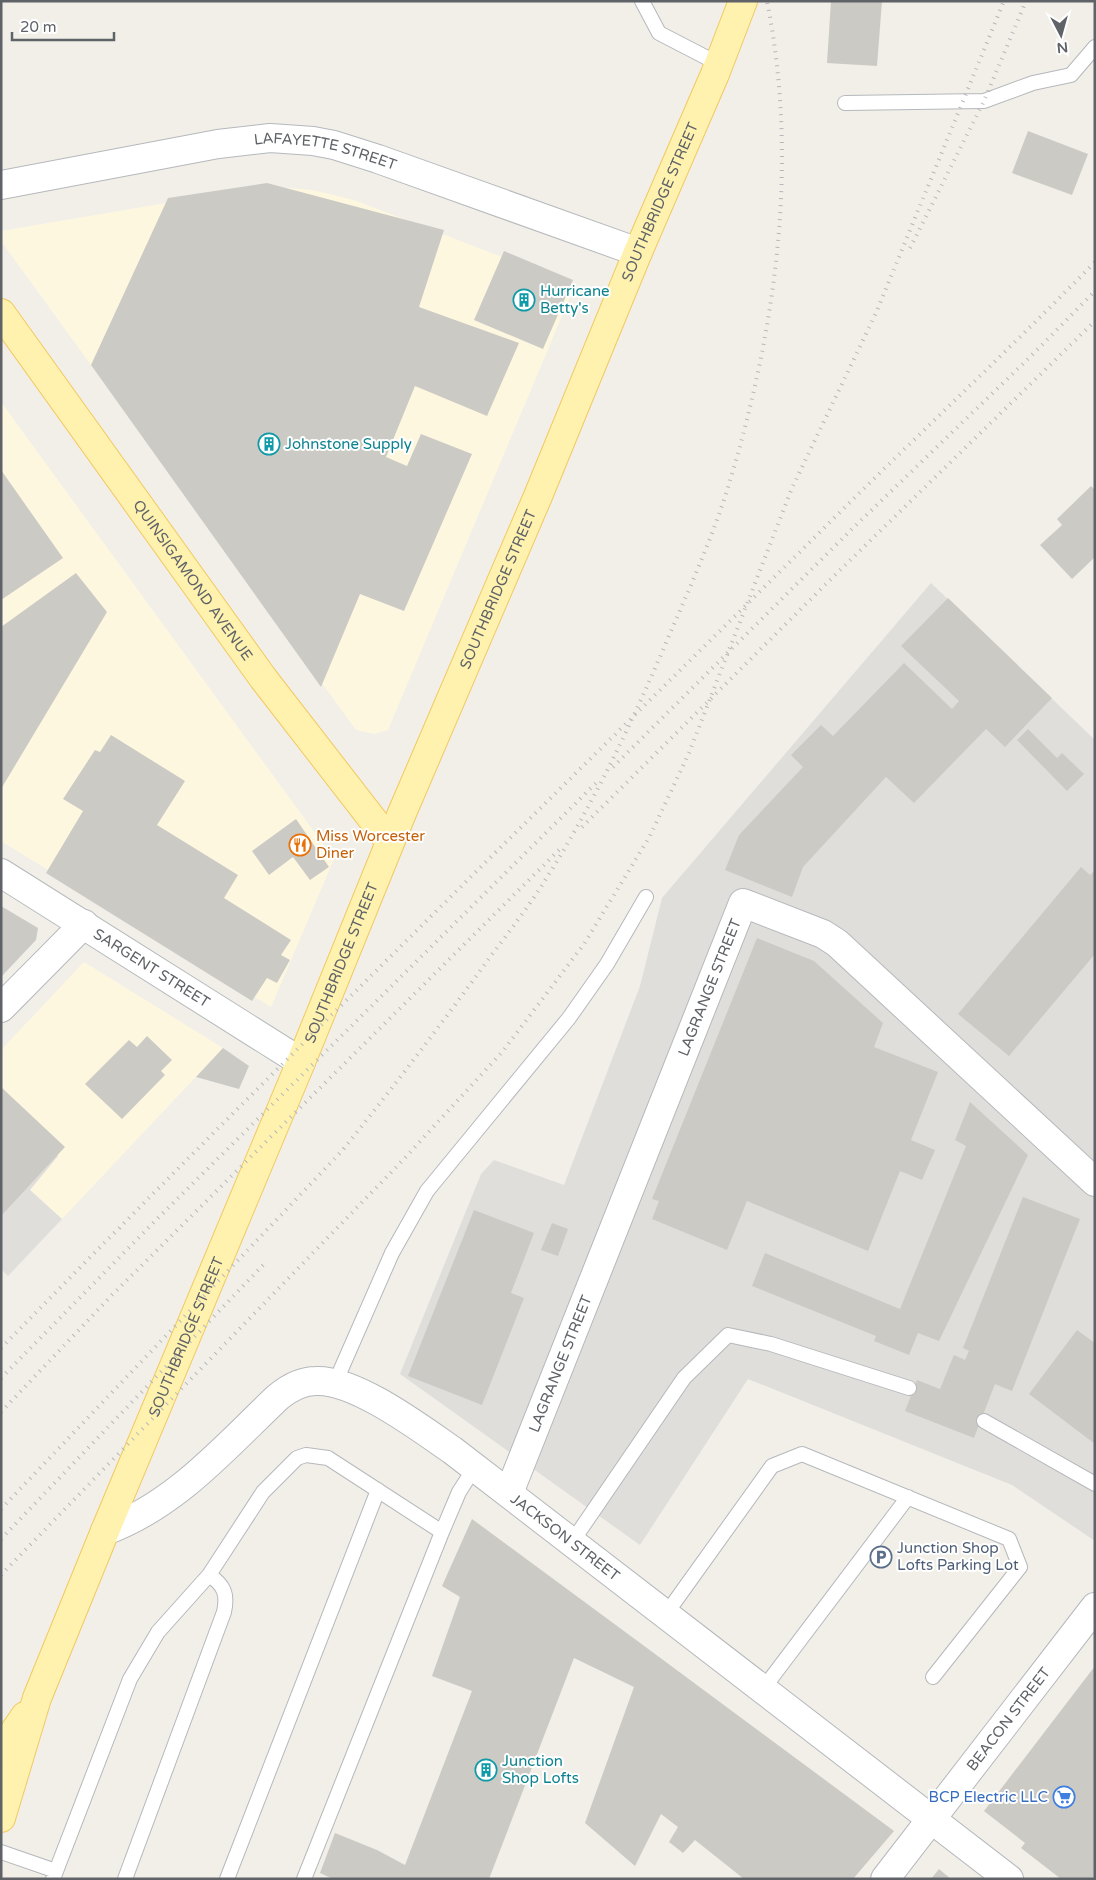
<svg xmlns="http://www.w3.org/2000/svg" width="1096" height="1880" font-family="'Varela Round',sans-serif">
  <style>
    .commercial { fill: #fef7e0 }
    .industrial { fill: #e0deda }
    .building { fill: #cccac5 }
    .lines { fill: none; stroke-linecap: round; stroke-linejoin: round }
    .lane-casing { stroke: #b5b8bc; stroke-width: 16 }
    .street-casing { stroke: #b5b8bc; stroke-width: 30 }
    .primary-casing { stroke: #f2c960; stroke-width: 30 }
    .lane { stroke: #fff; stroke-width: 14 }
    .street { stroke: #fff; stroke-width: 28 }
    .primary { stroke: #fff2af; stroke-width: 28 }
    .rail { stroke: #b6b7b8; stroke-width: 4; stroke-dasharray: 1 6; stroke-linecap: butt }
    .labels { text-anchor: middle; stroke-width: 4; stroke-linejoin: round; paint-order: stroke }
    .street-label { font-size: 15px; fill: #5f6368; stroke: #fff }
    .culture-label { font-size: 15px; fill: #0d838f; stroke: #fff; text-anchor: start }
    .food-label { font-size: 15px; fill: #c56008; stroke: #fff; text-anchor: start }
    .service-label { font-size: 15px; fill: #4e5e75; stroke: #fff; text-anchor: start }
    .shop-label { font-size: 15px; fill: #366cbe; stroke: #fff; text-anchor: end }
  </style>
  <rect width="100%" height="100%" fill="#f1efe8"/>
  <path class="commercial" d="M266,186L312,190L354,200L575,285L388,730L374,734L356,730L1,241V231Z
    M1,402L334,859L271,1007L1,841Z
    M84,962L223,1048L62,1219L30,1190L44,1145L1,1102V1050Z"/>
  <path class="industrial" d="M931,583L1095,740V1541L1012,1485L748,1379L640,1545L400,1374L481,1174L494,1160L564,1185L640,986L662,898Z
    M1,1102L58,1156L30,1190L62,1219L8,1276L1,1269Z"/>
  <path class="building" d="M831,1H882L877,66L827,63Z
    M1028,131L1088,154L1072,195L1012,173Z
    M267,183L444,230L419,307L519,343L487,416L415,386L386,457L407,466L421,434L472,454L404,611L360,594L321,687L91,365L168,198Z
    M504,251L573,280L543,349L474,320Z
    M1,470L63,558L1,600Z
    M1091,486L1095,490V557L1072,579L1040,545L1062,525L1057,519Z
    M76,573L107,612L1,789V627Z
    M948,598L1052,698L1005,747L986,729L914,803L886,777L803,867L792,897L725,870L739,835L803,767L791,755L821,725L833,736L904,663L952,709L959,701L901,646Z
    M1028,729L1057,758L1062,753L1084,774L1067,791L1017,740Z
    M111,735L185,781L157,825L238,875L224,898L291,940L281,955L290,960L277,983L267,978L252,1001L46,873L83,811L63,799L95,750L100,752Z
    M296,819L329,867L310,880L293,857L269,875L252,851Z
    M1081,867L1090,875L1095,870V954L1009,1056L958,1014Z
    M1,906L38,928L36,940L1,977Z
    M757,938L814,961L883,1023L874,1047L938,1072L911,1140L935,1150L922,1180L900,1171L868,1251L747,1201L727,1250L652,1219L659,1201L652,1199Z
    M147,1036L172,1060L161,1071L165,1075L122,1119L85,1084L129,1040L137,1047Z
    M223,1048L249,1066L239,1089L196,1077Z
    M1,1087L65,1147L1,1216Z
    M970,1102L1028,1155L939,1341L918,1333L909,1355L874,1341L876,1336L752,1286L765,1253L900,1309L966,1146L955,1140Z
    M1023,1197L1080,1219L1012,1391L995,1384L974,1438L905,1411L917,1380L940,1389L954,1355L965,1360L969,1351L963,1348Z
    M474,1210L534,1233L511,1293L524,1298L482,1405L408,1376Z
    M552,1223L568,1229L558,1256L541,1250Z
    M1077,1330L1095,1343V1444L1029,1394Z
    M472,1519L651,1651L894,1831L853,1879H744L695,1840L683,1853L669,1842L678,1827L661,1814L635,1866L585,1823L634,1687L574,1658L489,1879H333L320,1873L335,1833L377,1850L405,1865L472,1691L432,1676L460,1597L442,1586Z
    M1095,1666V1879H1061L1021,1848L1025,1843L984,1811Z
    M939,1869L951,1879H931Z"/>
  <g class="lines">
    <g class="lane-casing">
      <path id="lane" d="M642,1L659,33L719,64
        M845,103L984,101L1033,83L1071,75L1095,47
        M335,1383L392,1253L427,1191L569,1018L607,964L646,897
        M984,1421L1095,1484
        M572,1542L684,1378L728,1335L771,1344L909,1388
        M666,1614L772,1466L802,1454L1009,1539L1020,1567L933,1677
        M763,1689L908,1497
        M1,1852L56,1871
        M53,1879L130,1679L158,1632L209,1575L263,1492L297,1458L306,1455L328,1458L442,1532
        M125,1879L224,1612C228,1594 224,1585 209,1575
        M227,1879L378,1490
        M304,1879L442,1532L459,1492L475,1467"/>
    </g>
    <g class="street-casing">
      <g id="street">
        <path id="s1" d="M1,185L218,144L270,138L313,141L334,145L378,159L638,252"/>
        <path id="s2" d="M1,873L301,1062"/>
        <path d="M1,1008L84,924"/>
        <path id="s3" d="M509,1493L743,903L823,934L837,943L1095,1182"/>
        <path id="s4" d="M105,1531C176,1505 224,1448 278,1397C289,1388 301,1381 316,1381C355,1379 420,1428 452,1450L1009,1879"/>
        <path id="s5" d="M885,1879L1095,1607"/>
      </g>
    </g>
    <g class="primary-casing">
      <g id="primary">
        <path id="s6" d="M1,313L263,678L390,842"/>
        <path d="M1,1751L25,1716"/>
        <path id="s7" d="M1,1818L37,1698L105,1531L301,1062L402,813L538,496L638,252L715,74L743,1"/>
      </g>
    </g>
    <use href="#lane" class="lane"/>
    <use href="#street" class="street"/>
    <use href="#primary" class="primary"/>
    <path class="rail" d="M910,248L984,101L1026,1
      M613,767L851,530L1029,358L1095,291
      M582,827L834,576L1095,321
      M1,1348C270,1073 545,804 819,533C910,442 1005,354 1095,262
      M1,1378L149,1227L598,781
      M1,1412L113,1294L559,850
      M1,1509L341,1152C388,1094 433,1035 477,975C499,944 524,914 544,882C593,805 632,723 668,638C688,592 709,545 725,497C775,337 800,167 767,1
      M1,1539L267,1261
      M1,1575L403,1160L503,1051L584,944L650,836L689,753L792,488L876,313L1004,1"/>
  </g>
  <defs>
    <g id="building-ring" transform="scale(1.125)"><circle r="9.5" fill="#fff" stroke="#0f9aa8" stroke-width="1.5"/><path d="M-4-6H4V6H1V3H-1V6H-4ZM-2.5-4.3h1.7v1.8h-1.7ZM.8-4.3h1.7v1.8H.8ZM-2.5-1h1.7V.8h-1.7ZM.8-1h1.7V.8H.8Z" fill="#0f9aa8"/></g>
    <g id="restaurant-ring" transform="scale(1.125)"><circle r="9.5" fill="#fff" stroke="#e8710a" stroke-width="1.5"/><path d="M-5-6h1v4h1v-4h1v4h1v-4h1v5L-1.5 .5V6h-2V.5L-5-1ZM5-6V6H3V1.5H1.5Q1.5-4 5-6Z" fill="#e8710a"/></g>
    <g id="parking-ring" transform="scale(1.125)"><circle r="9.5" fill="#fff" stroke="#5c6f8a" stroke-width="1.5"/><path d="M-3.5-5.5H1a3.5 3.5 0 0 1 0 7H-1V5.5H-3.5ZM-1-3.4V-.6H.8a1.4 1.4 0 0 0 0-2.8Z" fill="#5c6f8a"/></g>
    <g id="supermarket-ring" transform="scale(1.125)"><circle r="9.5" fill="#fff" stroke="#3f7fe0" stroke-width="1.5"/><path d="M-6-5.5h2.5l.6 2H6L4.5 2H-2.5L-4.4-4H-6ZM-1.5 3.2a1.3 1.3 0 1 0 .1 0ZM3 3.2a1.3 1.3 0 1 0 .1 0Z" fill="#3f7fe0"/></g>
  </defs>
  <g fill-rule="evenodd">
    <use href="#building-ring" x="524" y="300"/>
    <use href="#building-ring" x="269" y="444"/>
    <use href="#restaurant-ring" x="300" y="845"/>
    <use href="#parking-ring" x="881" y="1557"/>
    <use href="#building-ring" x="486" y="1770"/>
    <use href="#supermarket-ring" x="1064" y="1797"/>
  </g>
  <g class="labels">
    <g class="street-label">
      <text dy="5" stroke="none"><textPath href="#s1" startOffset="330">LAFAYETTE STREET</textPath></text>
      <text dy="5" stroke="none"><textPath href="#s7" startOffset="1746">SOUTHBRIDGE STREET</textPath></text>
      <text dy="5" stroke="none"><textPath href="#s6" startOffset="329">QUINSIGAMOND AVENUE</textPath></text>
      <text dy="5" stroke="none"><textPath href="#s7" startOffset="1326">SOUTHBRIDGE STREET</textPath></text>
      <text dy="5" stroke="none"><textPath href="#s7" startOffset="921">SOUTHBRIDGE STREET</textPath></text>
      <text dy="5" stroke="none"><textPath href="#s2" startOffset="178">SARGENT STREET</textPath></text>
      <text dy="5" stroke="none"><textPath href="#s3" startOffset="544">LAGRANGE STREET</textPath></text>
      <text dy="5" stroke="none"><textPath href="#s7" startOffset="516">SOUTHBRIDGE STREET</textPath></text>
      <text dy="5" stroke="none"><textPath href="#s3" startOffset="139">LAGRANGE STREET</textPath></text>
      <text dy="5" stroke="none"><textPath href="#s4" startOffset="560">JACKSON STREET</textPath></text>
      <text dy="5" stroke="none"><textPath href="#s5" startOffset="202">BEACON STREET</textPath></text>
    </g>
    <g class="culture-label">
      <text x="540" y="296">Hurricane<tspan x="540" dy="17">Betty's</tspan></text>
      <text x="285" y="449">Johnstone Supply</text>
      <text x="502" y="1766">Junction<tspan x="502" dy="17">Shop Lofts</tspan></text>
    </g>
    <g class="food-label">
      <text x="316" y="841">Miss Worcester<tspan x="316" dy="17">Diner</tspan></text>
    </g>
    <g class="service-label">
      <text x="897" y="1553">Junction Shop<tspan x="897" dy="17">Lofts Parking Lot</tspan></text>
    </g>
    <g class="shop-label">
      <text x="1048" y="1802">BCP Electric LLC</text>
    </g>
  </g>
  <rect width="1096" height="1880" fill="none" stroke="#5f6368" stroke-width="5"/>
  <g transform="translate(1061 35) rotate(174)" stroke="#ffffff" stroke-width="4" paint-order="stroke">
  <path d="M0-4L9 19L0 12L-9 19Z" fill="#5f6368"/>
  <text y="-8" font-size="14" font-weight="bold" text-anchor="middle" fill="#5f6368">N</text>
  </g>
  <path d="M12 32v8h102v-8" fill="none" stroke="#5f6368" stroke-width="2.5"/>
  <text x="20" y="32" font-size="15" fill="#5f6368" stroke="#ffffff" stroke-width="4" paint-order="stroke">20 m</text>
</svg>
